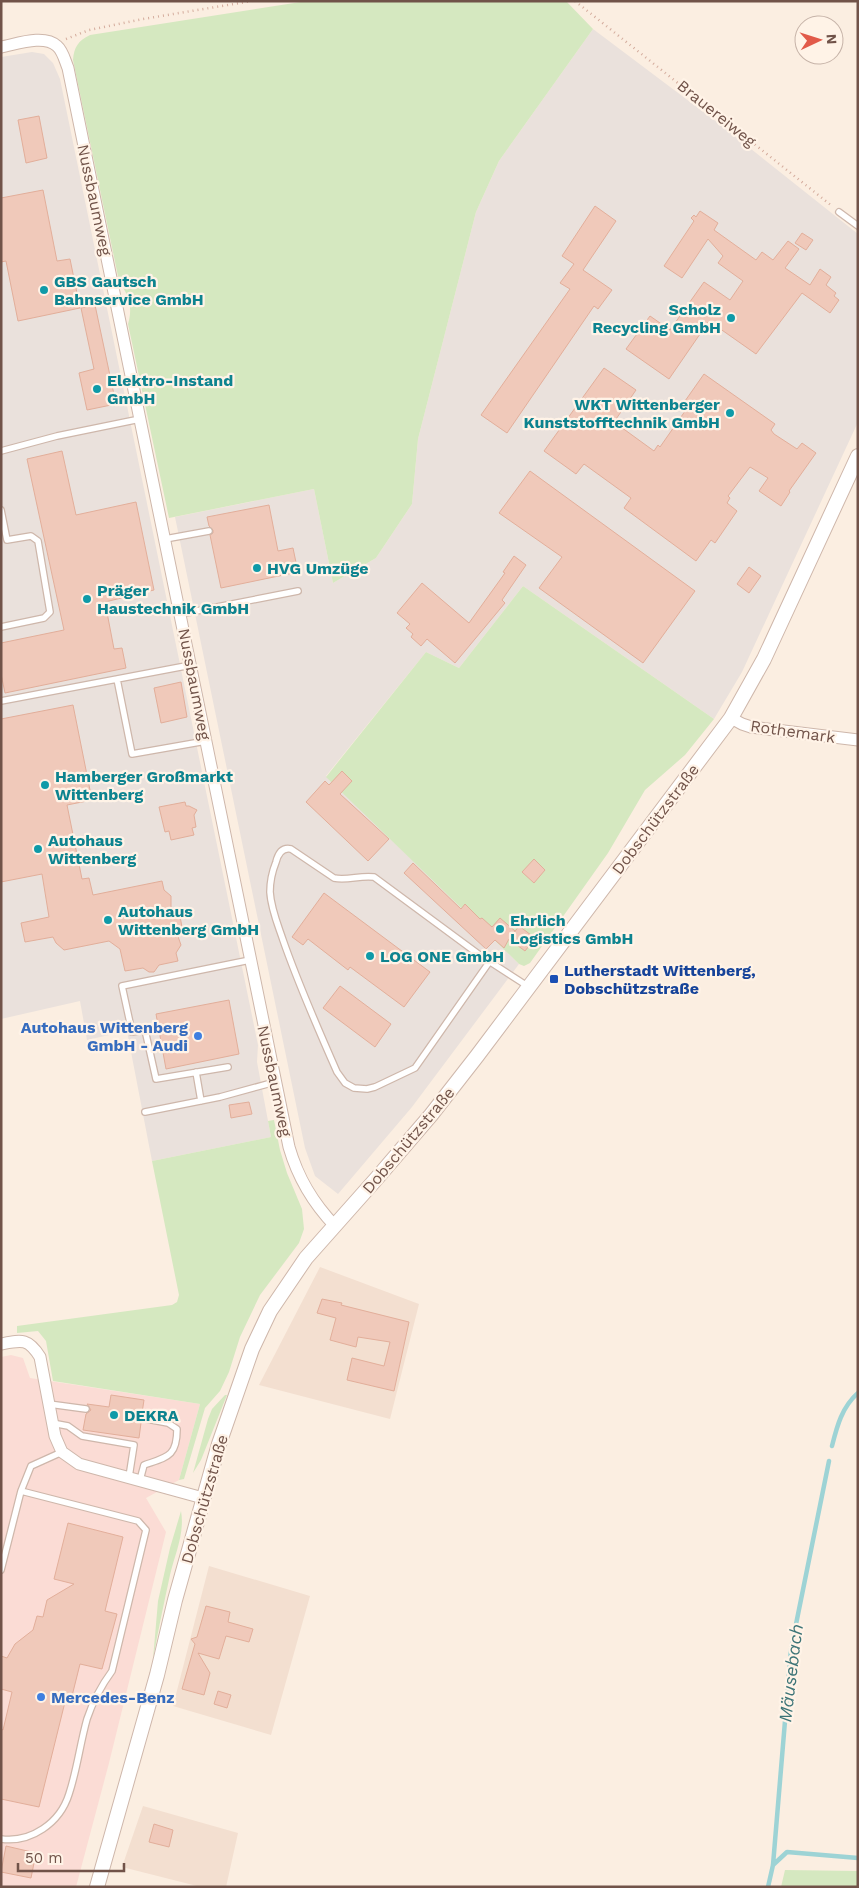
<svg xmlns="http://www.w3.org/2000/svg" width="859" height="1888" font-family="'Work Sans',sans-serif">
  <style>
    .residential { fill: #f3dfd0 }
    .commercial { fill: #fbdcd5 }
    .industrial { fill: #eae1dc }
    .green { fill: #d5e8c0 }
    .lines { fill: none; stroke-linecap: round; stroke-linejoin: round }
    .stream { stroke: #9dd3d5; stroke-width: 4.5 }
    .building { fill: #f0c9ba; stroke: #e2ae9a }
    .service-casing { stroke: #ceb7ab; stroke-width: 8 }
    .minor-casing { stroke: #ceb7ab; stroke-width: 13 }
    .tertiary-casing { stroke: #ceb7ab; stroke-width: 16 }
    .path { stroke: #d4ac9d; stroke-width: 2.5; stroke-dasharray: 1 4; stroke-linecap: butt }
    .service { stroke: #fff; stroke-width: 5.5 }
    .minor { stroke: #fff; stroke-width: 11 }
    .tertiary { stroke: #fff; stroke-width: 14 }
    .culture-dot { fill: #0f9aa8; stroke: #fff3e7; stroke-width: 2 }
    .transit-dot { fill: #1a4fb4; stroke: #fff3e7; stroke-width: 2 }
    .shop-dot { fill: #3f7fe0; stroke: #fff3e7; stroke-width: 2 }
    .labels { text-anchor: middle; stroke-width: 4.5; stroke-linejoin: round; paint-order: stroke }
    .street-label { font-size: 16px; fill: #715349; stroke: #fff3e7 }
    .culture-label { font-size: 16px; font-weight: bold; fill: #0d838f; stroke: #fff3e7; text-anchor: start }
    .transit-label { font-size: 16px; font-weight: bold; fill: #164399; stroke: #fff3e7; text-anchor: start }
    .shop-label { font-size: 16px; font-weight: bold; fill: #366cbe; stroke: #fff3e7; text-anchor: end }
    .water-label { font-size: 18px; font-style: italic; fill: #3d7477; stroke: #fff3e7 }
  </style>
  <rect width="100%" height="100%" fill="#fbeee1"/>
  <path class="residential" d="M320,1267L419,1304L390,1419L259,1385Z
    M209,1566L310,1596L271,1735L173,1706Z
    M143,1806L238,1833L226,1887H201L122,1867Z"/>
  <path class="commercial" d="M11,1355L23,1358L30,1378L200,1404L179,1480L146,1498L166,1532L109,1763L76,1887H1V1357Z"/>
  <path class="industrial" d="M593,29L722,126L858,234V422L742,672L714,719L523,586L459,668L426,652L326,776L519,964L412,1107L338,1194L315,1176L305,1148L175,517L314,489L333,583L376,558L412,504L418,439L476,212L499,161Z
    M32,52L44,54L53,63L60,79L258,1045L257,1062L271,1137L152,1161L127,1031L87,1040L80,1001L1,1019V57Z"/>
  <path class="green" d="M307,1H566L593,29L499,161L476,212L418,439L412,504L376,558L333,583L314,489L169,518L128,324C133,307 129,296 119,281L73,60C74,47 78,41 90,35Z
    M523,586L714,719L685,755L645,790L608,853L530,963L524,966L519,964L326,777L426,652L459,668Z
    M274,1120L280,1150L287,1173L302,1209L304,1229L299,1243L260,1295L240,1337L229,1372L220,1391L205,1408L184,1479L179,1480L200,1404L53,1381L46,1341L38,1331L17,1333V1326L172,1305L177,1302L179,1295L152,1161L271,1137L268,1121Z
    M225,1395H227L201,1460L193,1473L208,1419L212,1409Z
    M181,1511C185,1533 175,1554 170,1575C164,1603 158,1631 153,1659L158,1601L170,1548Z
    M785,1870L858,1871V1887H781Z"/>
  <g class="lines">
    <path class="stream" d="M832,1446C837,1426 842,1407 858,1393
      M773,1865L787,1852L858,1858
      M768,1887L773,1865L791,1649L829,1461"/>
  </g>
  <path class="building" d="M39,116L47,158L26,163L18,120Z
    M43,190L57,261L70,259L80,308L18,321L6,261L1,262V198Z
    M595,206L616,221L583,270L612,290L598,309L594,306L507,433L481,415L570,289L560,283L574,264L562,256Z
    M700,211L718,223L714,230L756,260L762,252L773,260L788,241L799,249L785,268L810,285L820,269L831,277L826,285L836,293L834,296L839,300L830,313L802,293L756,354L709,321L669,379L626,349L650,316L670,330L704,282L730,300L743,281L718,263L723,256L708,239L682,278L664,266L694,221L691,218L694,215L696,217Z
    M802,233L813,240L806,250L795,243Z
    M95,305L116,404L87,410L79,373L94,369L81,308Z
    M604,368L636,390L614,422L654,451L658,445L660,447L690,404L685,401L704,374L775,424L771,430L774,434L797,449L802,443L816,453L789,491L790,492L781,506L759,491L768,478L750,467L728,496L730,498L727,503L737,511L715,543L711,540L696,561L624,508L631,498L584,464L576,474L544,451Z
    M62,451L76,515L136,502L154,590L105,602L114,649L122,648L126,668L5,693L1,674V643L64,630L27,459Z
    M530,471L695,591L643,663L539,588L562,557L499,513Z
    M269,505L278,551L293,548L298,572L221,588L210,535L213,533V530L209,526L207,517Z
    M514,556L526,565L502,600L505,603L455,663L427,639L421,646L411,637L413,634L406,628L410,624L397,613L422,583L469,623L505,573L503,572Z
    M749,567L761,576L749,593L737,584Z
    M181,682L187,717L161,723L154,688Z
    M73,705L92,800L67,805L82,879L89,878L93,895L162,881L164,890L171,896V913L179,911L182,927L175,928L181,945L176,953L178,961L159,965L154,972H149L143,968L125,971L120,949L109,941L64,950L56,943L53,937L25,942L21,923L49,917L42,874L1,882V719Z
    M342,771L352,781L340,794L389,839L368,861L306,802L325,781L329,785Z
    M185,802L186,806H189L197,810L194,815L196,827L192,828L194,835L171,840L169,831L165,832L159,807Z
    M534,859L545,870L534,883L522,872Z
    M413,863L461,909L465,904L480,919L482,918L492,927L500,918L515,931L513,934L519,926L535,938L525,951L509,939L504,948L495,940L486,949L404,873Z
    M324,893L430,972L404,1007L350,967L348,970L308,939L303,945L292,937Z
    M340,986L391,1024L375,1047L323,1008Z
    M229,1000L239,1054L166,1069L156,1014Z
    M249,1102L252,1114L231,1118L229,1105Z
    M322,1299L342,1303L341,1305L409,1322L394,1391L347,1380L352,1358L384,1366L390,1342L358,1337L356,1347L330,1340L336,1318L317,1313Z
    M111,1395L144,1400L142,1413L138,1415L136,1418L138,1421L141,1423L139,1438L83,1430L86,1414L91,1410L87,1404L109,1407Z
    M68,1523L123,1537L105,1611L117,1614L102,1669L80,1664L70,1704L65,1702L39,1807L1,1799V1729L3,1730L12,1692L1,1689V1656L7,1658L15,1644L33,1630L37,1616L43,1617L47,1600L74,1584L54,1579Z
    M206,1606L230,1612L228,1622L253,1629L249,1642L226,1636L219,1659L198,1653L210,1673L204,1695L182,1689L195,1644L191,1639L197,1637Z
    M218,1691L231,1695L227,1708L214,1704Z
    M154,1824L173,1830L169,1847L149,1842Z
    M6,1846L36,1853L31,1878L1,1872Z"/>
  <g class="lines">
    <g class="service-casing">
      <path id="service" d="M839,212L858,226
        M1,451L57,436L140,419
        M1,510L7,540L31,536L38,541L50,612L44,618L1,627
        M165,539L209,531
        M181,614L298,591
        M117,679L132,754L206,741
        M1,701L191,665
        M490,961L415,1068L375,1087L367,1089L354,1088L345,1083L337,1072C318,1029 299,986 283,940C278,925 271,909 270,892C270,882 272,872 276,862C278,854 282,847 291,849L334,878C347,881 360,875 374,877L481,956L529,987
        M228,1067L156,1079L145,1030L132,1032L122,986L250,960
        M196,1072L201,1101
        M145,1112L220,1097L275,1082
        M49,1404L86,1409
        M52,1423L68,1426L82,1436L134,1445L129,1477
        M140,1480L144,1465C167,1457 177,1457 177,1429L168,1423L141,1418
        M1,1570L21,1491L31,1466L62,1452
        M1,1839C31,1843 60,1823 69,1794C77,1770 80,1744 87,1719C93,1701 101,1686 112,1671L146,1530L138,1521L21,1491"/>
    </g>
    <g class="minor-casing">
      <path id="minor" d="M1,47C17,44 44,34 57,46C63,51 65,61 68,68L289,1147C298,1178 312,1202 335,1226
        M731,718L742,724L751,727L858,740
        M1,1344C22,1340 28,1338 40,1357L55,1436L62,1452L79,1464L203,1498"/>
    </g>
    <g class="tertiary-casing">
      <path id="tertiary" d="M97,1887L157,1675L175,1600L219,1444L252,1349L270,1311L306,1258L377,1178L431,1115L477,1056L731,718L764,659L858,456"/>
    </g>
    <path class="path" d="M575,1L832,206
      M66,39L89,30L143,19L252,1"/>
    <use href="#service" class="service"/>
    <use href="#minor" class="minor"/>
    <use href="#tertiary" class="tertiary"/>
  </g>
  <g class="culture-dot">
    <circle cx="44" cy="290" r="5"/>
    <circle cx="731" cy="318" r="5"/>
    <circle cx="97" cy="389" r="5"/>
    <circle cx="730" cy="413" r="5"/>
    <circle cx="257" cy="568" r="5"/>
    <circle cx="87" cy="599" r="5"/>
    <circle cx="45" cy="785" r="5"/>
    <circle cx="38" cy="849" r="5"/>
    <circle cx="108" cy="920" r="5"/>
    <circle cx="500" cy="929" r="5"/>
    <circle cx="370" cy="956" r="5"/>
    <circle cx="114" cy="1415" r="5"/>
  </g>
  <rect class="transit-dot" x="549" y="974" width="10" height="10" rx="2.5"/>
  <g class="shop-dot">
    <circle cx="198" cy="1036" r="5"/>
    <circle cx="41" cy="1697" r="5"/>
  </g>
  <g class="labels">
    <g class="street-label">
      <text transform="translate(717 113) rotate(39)" y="6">Brauereiweg</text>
      <text transform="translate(95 200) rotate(78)" y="6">Nussbaumweg</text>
      <text transform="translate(195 684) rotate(79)" y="6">Nussbaumweg</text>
      <text transform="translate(793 731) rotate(8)" y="6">Rothemark</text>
      <text transform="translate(655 819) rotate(-53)" y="6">Dobschützstraße</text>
      <text transform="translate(275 1081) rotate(78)" y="6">Nussbaumweg</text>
      <text transform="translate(408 1140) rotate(-50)" y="6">Dobschützstraße</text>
      <text transform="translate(204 1499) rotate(-74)" y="6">Dobschützstraße</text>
    </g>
    <g class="culture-label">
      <text x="54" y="287">GBS Gautsch<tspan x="54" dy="18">Bahnservice GmbH</tspan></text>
      <text x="721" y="315" text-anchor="end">Scholz<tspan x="721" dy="18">Recycling GmbH</tspan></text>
      <text x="107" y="386">Elektro-Instand<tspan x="107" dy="18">GmbH</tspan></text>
      <text x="720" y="410" text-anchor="end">WKT Wittenberger<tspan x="720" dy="18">Kunststofftechnik GmbH</tspan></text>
      <text x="267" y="574">HVG Umzüge</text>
      <text x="97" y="596">Präger<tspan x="97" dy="18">Haustechnik GmbH</tspan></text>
      <text x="55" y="782">Hamberger Großmarkt<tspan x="55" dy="18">Wittenberg</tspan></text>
      <text x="48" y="846">Autohaus<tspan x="48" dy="18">Wittenberg</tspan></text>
      <text x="118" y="917">Autohaus<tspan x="118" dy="18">Wittenberg GmbH</tspan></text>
      <text x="510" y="926">Ehrlich<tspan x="510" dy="18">Logistics GmbH</tspan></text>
      <text x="380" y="962">LOG ONE GmbH</text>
      <text x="124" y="1421">DEKRA</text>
    </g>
    <g class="transit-label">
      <text x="564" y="976">Lutherstadt Wittenberg,<tspan x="564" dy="18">Dobschützstraße</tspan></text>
    </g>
    <g class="shop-label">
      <text x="188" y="1033">Autohaus Wittenberg<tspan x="188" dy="18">GmbH - Audi</tspan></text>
      <text x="51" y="1703" text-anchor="start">Mercedes-Benz</text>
    </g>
    <g class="water-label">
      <text transform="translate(791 1673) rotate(-83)" y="6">Mäusebach</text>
    </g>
  </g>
  <rect width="859" height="1888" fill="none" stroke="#715349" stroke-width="5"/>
  <g transform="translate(819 40) rotate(86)"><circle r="24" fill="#fff3e7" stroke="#c6b3a8"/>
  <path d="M0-4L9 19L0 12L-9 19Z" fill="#e25a49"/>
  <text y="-8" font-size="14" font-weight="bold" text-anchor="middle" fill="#715349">N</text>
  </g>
  <path d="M18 1863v8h106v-8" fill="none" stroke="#715349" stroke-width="2.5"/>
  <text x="25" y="1863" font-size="15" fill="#715349" stroke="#fff3e7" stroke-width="4" paint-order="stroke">50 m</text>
</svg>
